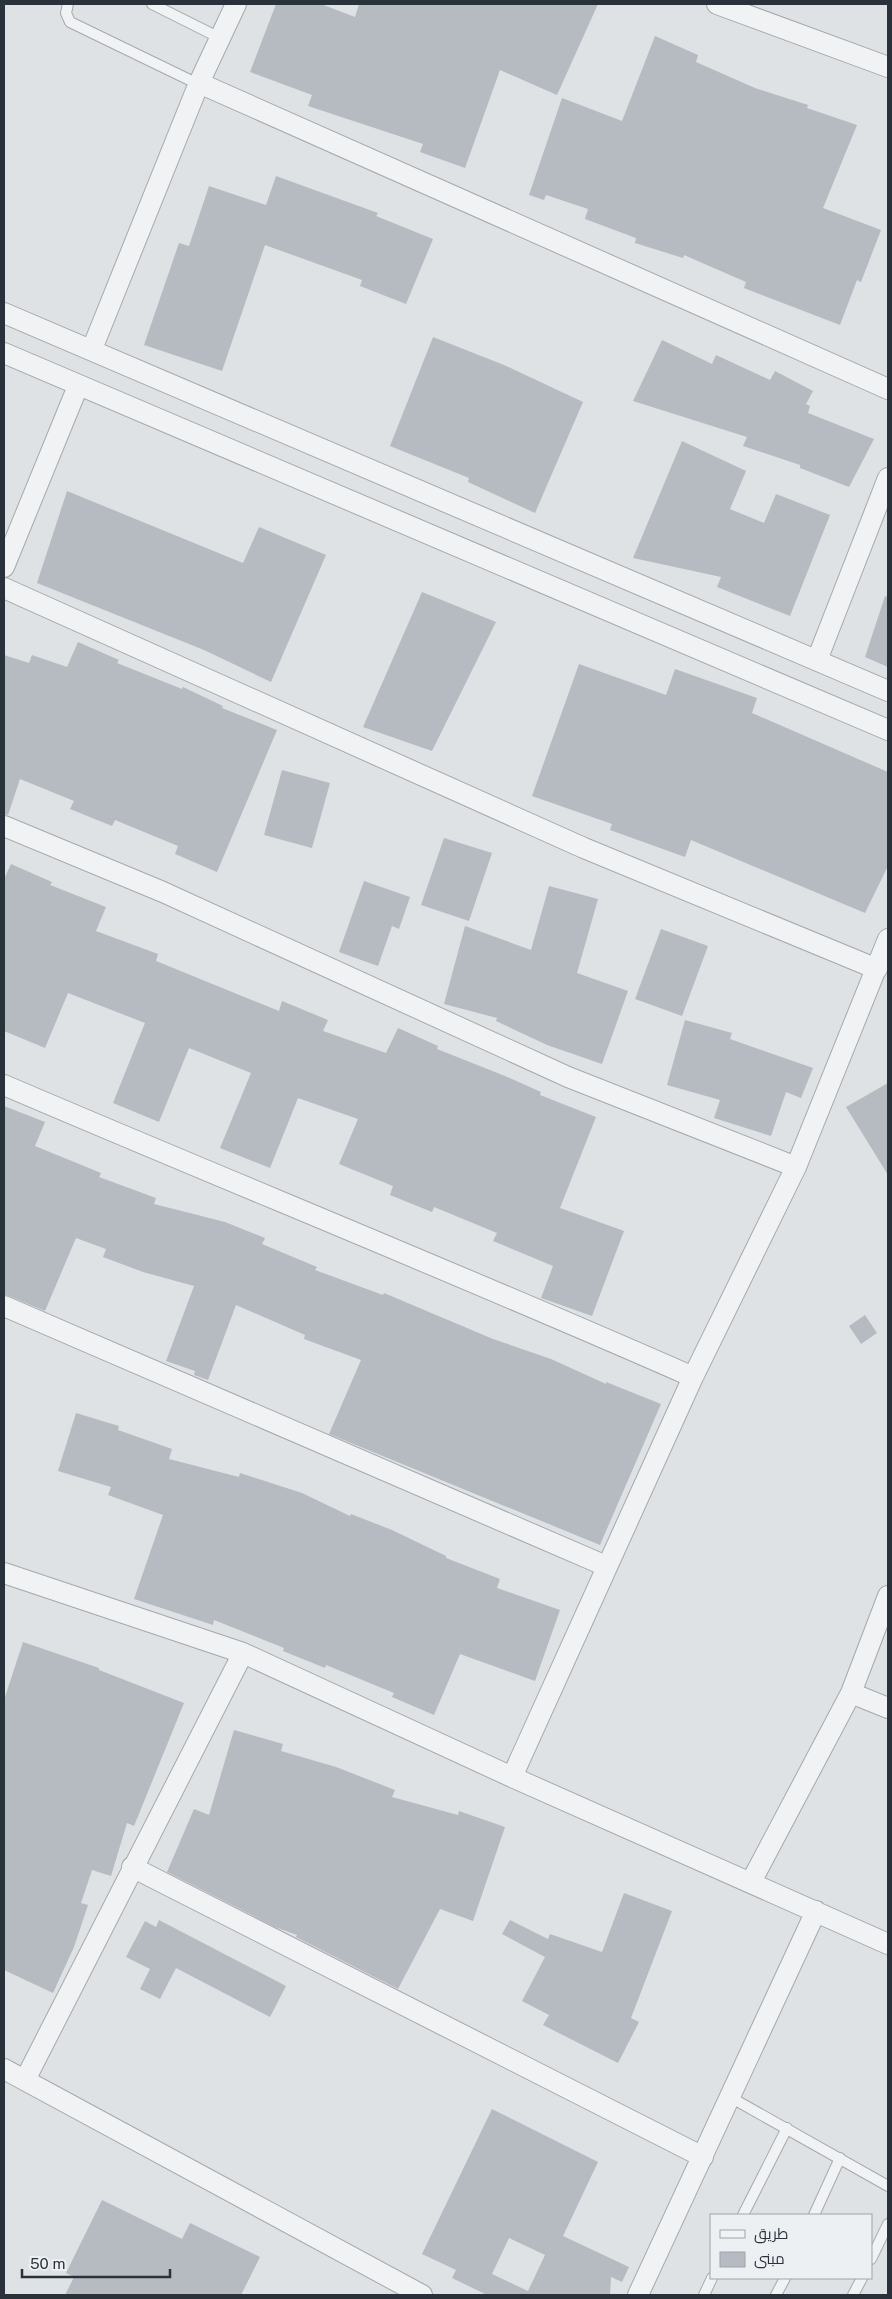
<svg xmlns="http://www.w3.org/2000/svg" width="892" height="2299" font-family="'Public Sans',Cairo,sans-serif">
  <style>
    .building { fill: #b5bbc1; fill-rule: evenodd }
    .lines { fill: none; stroke-linecap: round; stroke-linejoin: round }
    .service-casing { stroke: #a4a9ae; stroke-width: 12 }
    .minor-casing { stroke: #a4a9ae; stroke-width: 22 }
    .service { stroke: #f0f2f4; stroke-width: 10 }
    .minor { stroke: #f0f2f4; stroke-width: 20 }
  </style>
  <rect width="100%" height="100%" fill="#dee2e5"/>
  <path class="building" d="M276,4H321L355,17L359,4H598L557,95L500,70L465,168L420,152L423,144L308,106L312,95L250,72Z
    M655,36L698,55L696,62L755,88L808,105L807,108L857,125L823,208L881,230L861,282L857,280L840,325L744,288L746,282L684,255L683,258L635,243L636,238L585,219L588,209L546,195L544,200L529,195L562,98L622,121Z
    M276,176L378,213L376,216L433,239L406,304L360,286L362,280L265,245L222,371L144,345L179,243L189,246L209,186L266,205Z
    M433,337L504,365L583,402L535,513L468,482L469,478L390,446Z
    M662,340L712,364L716,355L770,380L775,371L813,391L806,404L810,406L808,413L874,439L849,487L800,468V465L743,446L747,437L633,401Z
    M682,441L746,471L730,509L764,523L776,494L830,515L790,616L717,587L721,577L633,558Z
    M67,491L243,563L259,527L326,555L271,682L204,650L37,583Z
    M422,592L496,622L432,751L363,727Z
    M885,596L888,597V667L865,657Z
    M78,642L119,660L117,663L182,689L183,687L223,706L222,708L277,730L217,872L175,854L178,846L115,820L112,826L70,809L74,801L20,779L8,815L4,814V655L29,663L32,655L67,667Z
    M579,664L666,695L675,669L757,698L752,713L888,772V866L865,913L691,840L685,857L610,830L612,824L532,796Z
    M282,770L330,783L312,848L264,835Z
    M444,838L492,853L469,921L421,905Z
    M11,864L52,882L50,885L106,907L96,931L158,954L156,961L279,1011L282,1001L328,1020L323,1031L386,1053L398,1028L438,1046L437,1049L505,1076L541,1092L540,1095L596,1117L560,1208L624,1231L592,1316L541,1298L553,1266L493,1241L497,1233L434,1207L432,1212L390,1195L393,1186L339,1164L358,1119L298,1098L270,1168L220,1148L251,1073L189,1048L159,1122L113,1103L145,1023L68,993L45,1048L4,1031V879Z
    M364,881L410,897L399,929L392,926L378,966L339,952Z
    M549,886L598,899L577,973L628,991L602,1064L547,1045L496,1021L497,1018L444,1004L465,926L531,950Z
    M661,929L708,946L682,1016L635,999Z
    M685,1020L732,1033L730,1039L813,1068L801,1098L786,1092L771,1136L714,1118L720,1100L667,1085Z
    M888,1083V1175L846,1107Z
    M4,1106L45,1122L35,1146L101,1173L99,1177L156,1198L154,1204L225,1222L265,1238L262,1244L317,1267L315,1270L383,1295L384,1293L493,1339L551,1359L606,1384V1382L661,1404L600,1545L329,1434L361,1360L304,1339L305,1335L236,1305L208,1380L194,1375L195,1371L166,1361L194,1286L143,1272L103,1257L106,1249L76,1238L45,1311L4,1294Z
    M865,1315L877,1333L861,1344L849,1326Z
    M76,1413L119,1426L118,1430L172,1449L169,1459L239,1477L240,1473L302,1493L350,1516L351,1514L392,1530L446,1556V1558L500,1579L497,1588L560,1610L535,1681L460,1654L434,1715L392,1697L394,1693L326,1665L325,1668L283,1651L284,1648L214,1620L213,1625L134,1599L163,1515L108,1495L111,1487L58,1471Z
    M23,1642L99,1668V1670L184,1703L134,1826L127,1823L111,1876L92,1870L81,1903L88,1905L74,1947L53,1993L4,1970V1700Z
    M234,1730L283,1744L281,1751L336,1767L395,1790L392,1797L458,1815L459,1811L505,1827L473,1921L440,1909L398,1989L296,1937L297,1935L275,1927L167,1872L194,1809L209,1815Z
    M624,1893L672,1911L631,2018L639,2022L618,2063L543,2025L549,2015L522,2001L545,1957L502,1934L510,1920L548,1939L550,1934L602,1952Z
    M159,1920L286,1986L270,2017L176,1968L160,1999L140,1989L150,1969L126,1957L145,1921L156,1927Z
    M492,2109L598,2162L563,2236L629,2267L622,2282L611,2277L610,2295H487L452,2278L456,2270L422,2254ZM509,2238L545,2255L528,2291L492,2274Z
    M102,2200L182,2239L190,2223L260,2257L241,2295H65L74,2277L66,2273Z"/>
  <g class="lines">
    <g class="service-casing">
      <path id="service" d="M68,4L66,13L70,22L200,85
        M152,4L220,38
        M730,2097L888,2186
        M743,2215L787,2128
        M814,2215L840,2158
        M871,2259L888,2224
        M704,2295L712,2278
        M776,2295L785,2278
        M853,2295L862,2278"/>
    </g>
    <g class="minor-casing">
      <path id="minor" d="M717,4L888,67
        M199,83L888,389
        M4,313L888,691
        M92,349L199,83L236,4
        M4,353L888,730
        M4,567L78,386
        M4,588L584,848L877,969
        M817,660L888,478
        M4,826L163,892L568,1077L796,1167
        M888,939L796,1167L693,1377L512,1777L888,1944
        M4,1085C233,1183 464,1276 693,1377
        M4,1306L606,1566
        M4,1573L243,1653L512,1777
        M851,1693L888,1708
        M132,1867L703,2157
        M751,1882L851,1693L888,1596
        M4,2069L422,2295
        M25,2080L243,1653
        M638,2295L816,1911"/>
    </g>
    <use href="#service" class="service"/>
    <use href="#minor" class="minor"/>
  </g>
  <rect width="892" height="2299" fill="none" stroke="#29313a" stroke-width="10"/>
  <rect x="710" y="2214" width="162" height="65" fill="#edf0f3" stroke="#9fa4a9"/>
  <rect x="720" y="2230" width="25" height="8" fill="#f0f2f4" stroke="#9fa4a9"/>
  <text x="754" y="2239" font-size="15" fill="#29313a">طريق</text>
  <rect x="720" y="2252" width="25" height="15" fill="#b5bbc1" stroke="#9fa4a9"/>
  <text x="754" y="2264" font-size="15" fill="#29313a">مبنى</text>
  <path d="M22 2269v8h148v-8" fill="none" stroke="#29313a" stroke-width="2.5"/>
  <text x="30" y="2269" font-size="15" fill="#29313a" stroke="#edf0f3" stroke-width="4" paint-order="stroke">50 m</text>
</svg>
